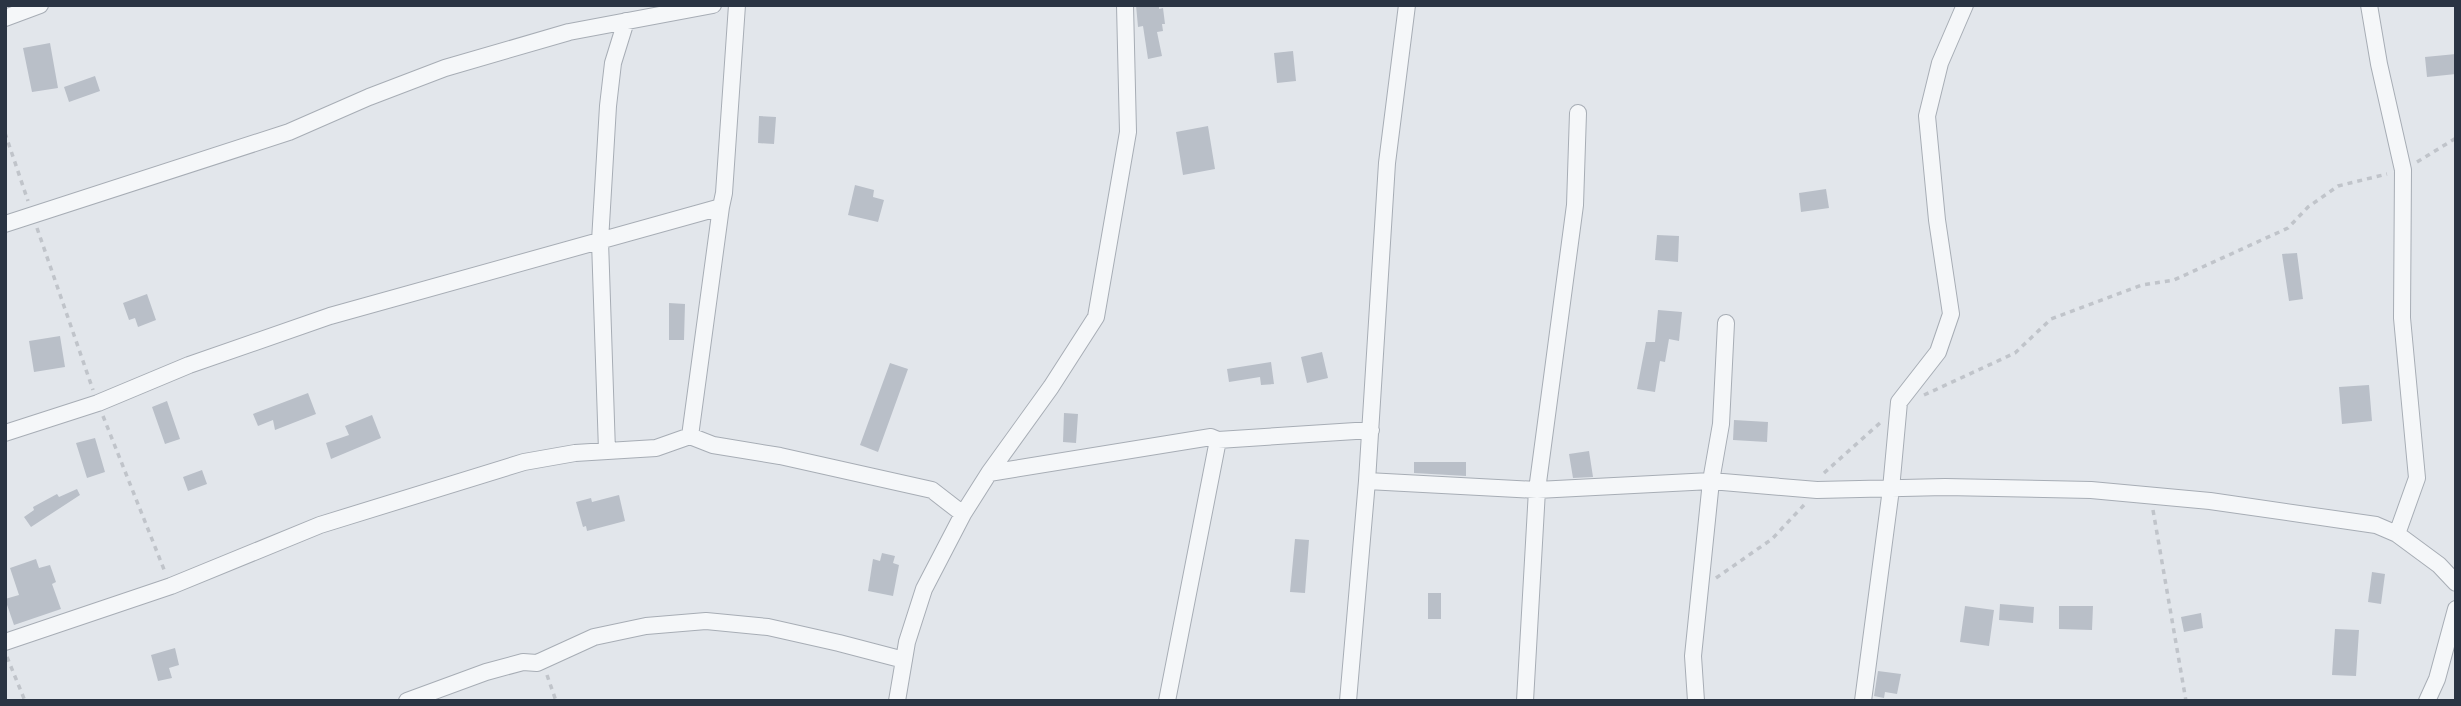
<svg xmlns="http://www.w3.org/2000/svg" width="2461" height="706" font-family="'Exo 2',sans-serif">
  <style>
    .building { fill: #b9bfc8 }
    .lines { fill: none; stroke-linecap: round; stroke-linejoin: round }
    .minor-casing { stroke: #a7adb5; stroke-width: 18 }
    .path { stroke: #c0c4ca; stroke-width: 3.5; stroke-dasharray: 5 5; stroke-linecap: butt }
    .minor { stroke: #f5f7f9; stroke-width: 16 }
  </style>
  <rect width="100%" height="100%" fill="#e2e6eb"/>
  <path class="building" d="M1136,5H1159V9L1163,8L1165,24H1162L1163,31L1157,32L1162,56L1148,59L1143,26L1138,27Z
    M50,43L58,88L32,92L23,48Z
    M1293,51L1296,81L1277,83L1274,53Z
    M2456,54V74L2427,77L2425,57Z
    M95,76L100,91L69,102L64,87Z
    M759,116L776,117L774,144L758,143Z
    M1208,126L1215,169L1183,175L1176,132Z
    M855,185L874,190L873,197L884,200L878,222L848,215Z
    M1826,189L1829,208L1801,212L1799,193Z
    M1657,235L1679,236L1678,262L1655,260Z
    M2297,253L2303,299L2289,301L2282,254Z
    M147,294L156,320L138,327L135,318L129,320L123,303Z
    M669,303L685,304L684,340H669Z
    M1658,310L1682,312L1679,341L1669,339L1665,362L1660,361L1655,392L1637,389L1646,342H1655Z
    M60,336L65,367L34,372L29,341Z
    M1322,352L1328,378L1307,383L1301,357Z
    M1271,362L1274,384L1261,385L1260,377L1229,382L1227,369Z
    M890,363L908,369L878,452L860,445Z
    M2369,385L2372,421L2342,424L2339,387Z
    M308,393L316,414L275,430L273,420L258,426L253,414Z
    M167,401L180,439L165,444L152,407Z
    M1064,413L1078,414L1076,443L1063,442Z
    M372,415L381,438L331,459L326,443L349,435L345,426Z
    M1734,420L1768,422L1767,442L1733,440Z
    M95,438L105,472L87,478L76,443Z
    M1589,451L1593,477L1573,478L1569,454Z
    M1414,462H1466V476L1414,473Z
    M202,470L207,484L188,491L183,477Z
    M77,489L80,495L31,527L24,517L34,510L33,507L57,494L59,497Z
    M619,495L625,521L587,531L586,526L583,527L576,502L591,498L592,502Z
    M1295,539L1309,540L1305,593L1290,592Z
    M882,553L895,556L893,563L899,565L893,596L868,591L873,559L880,561Z
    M36,559L39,568L50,565L56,582L52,584L61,609L14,625L5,599L19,595L10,568Z
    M2372,572L2385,574L2381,604L2368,602Z
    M1428,593H1441V619H1428Z
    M2000,604L2034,607L2033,623L1999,620Z
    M1965,606L1994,610L1989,646L1960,642Z
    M2059,606H2093L2092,630L2059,629Z
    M2201,613L2203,628L2184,632L2181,617Z
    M2335,629L2359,630L2356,676L2332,675Z
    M175,648L179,665L169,668L172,678L158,681L151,655Z
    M1878,671L1901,674L1897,694L1885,692L1884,698L1874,696Z"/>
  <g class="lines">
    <g class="minor-casing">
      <path id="minor" d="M5,18L40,5
        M5,224L289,132L369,97L445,68L569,32L713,5
        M5,433L98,403L189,365L330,316L721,207L724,193L737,5
        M690,436L713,445L780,456L932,490L963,514
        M1218,440L1371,430
        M607,451L600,241L608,106L613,63L626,21
        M989,473L1211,437L1218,440L1167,701
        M1367,481L1537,490L1711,481L1817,490L1945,487L2091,490L2210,501L2376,525L2397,534L2417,478L2402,318L2403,170L2379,64L2369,5
        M2397,534L2439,565L2456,583
        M5,642L171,586L320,525L524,462L575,453L656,448L690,436L721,207
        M407,701L486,672L523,662L537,663L594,637L646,626L706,621L768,627L839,643L904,660
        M897,701L907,642L924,589L963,514L989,473L1051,387L1096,317L1128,132L1125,5
        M1348,701L1367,481L1387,163L1407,5
        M1525,701L1537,490L1575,205L1578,113
        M1696,701L1693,656L1711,481L1721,424L1726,323
        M1863,701L1891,489L1899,402L1938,352L1951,314L1937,220L1927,116L1940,63L1965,5
        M2427,701L2437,679L2456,609"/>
    </g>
    <path class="path" d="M5,133L28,201
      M2417,162L2456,138
      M37,228L93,390
      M1924,395L2015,353L2051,319L2142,285L2174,280L2288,228L2308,207L2338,186L2387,174
      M103,416L165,572
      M1824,473L1881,422
      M2153,510L2186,701
      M1716,578L1772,539L1804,505
      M7,657L25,701
      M547,675L556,701"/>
    <use href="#minor" class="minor"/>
  </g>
  <rect width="2461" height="706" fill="none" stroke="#2a3443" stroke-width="14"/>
</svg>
